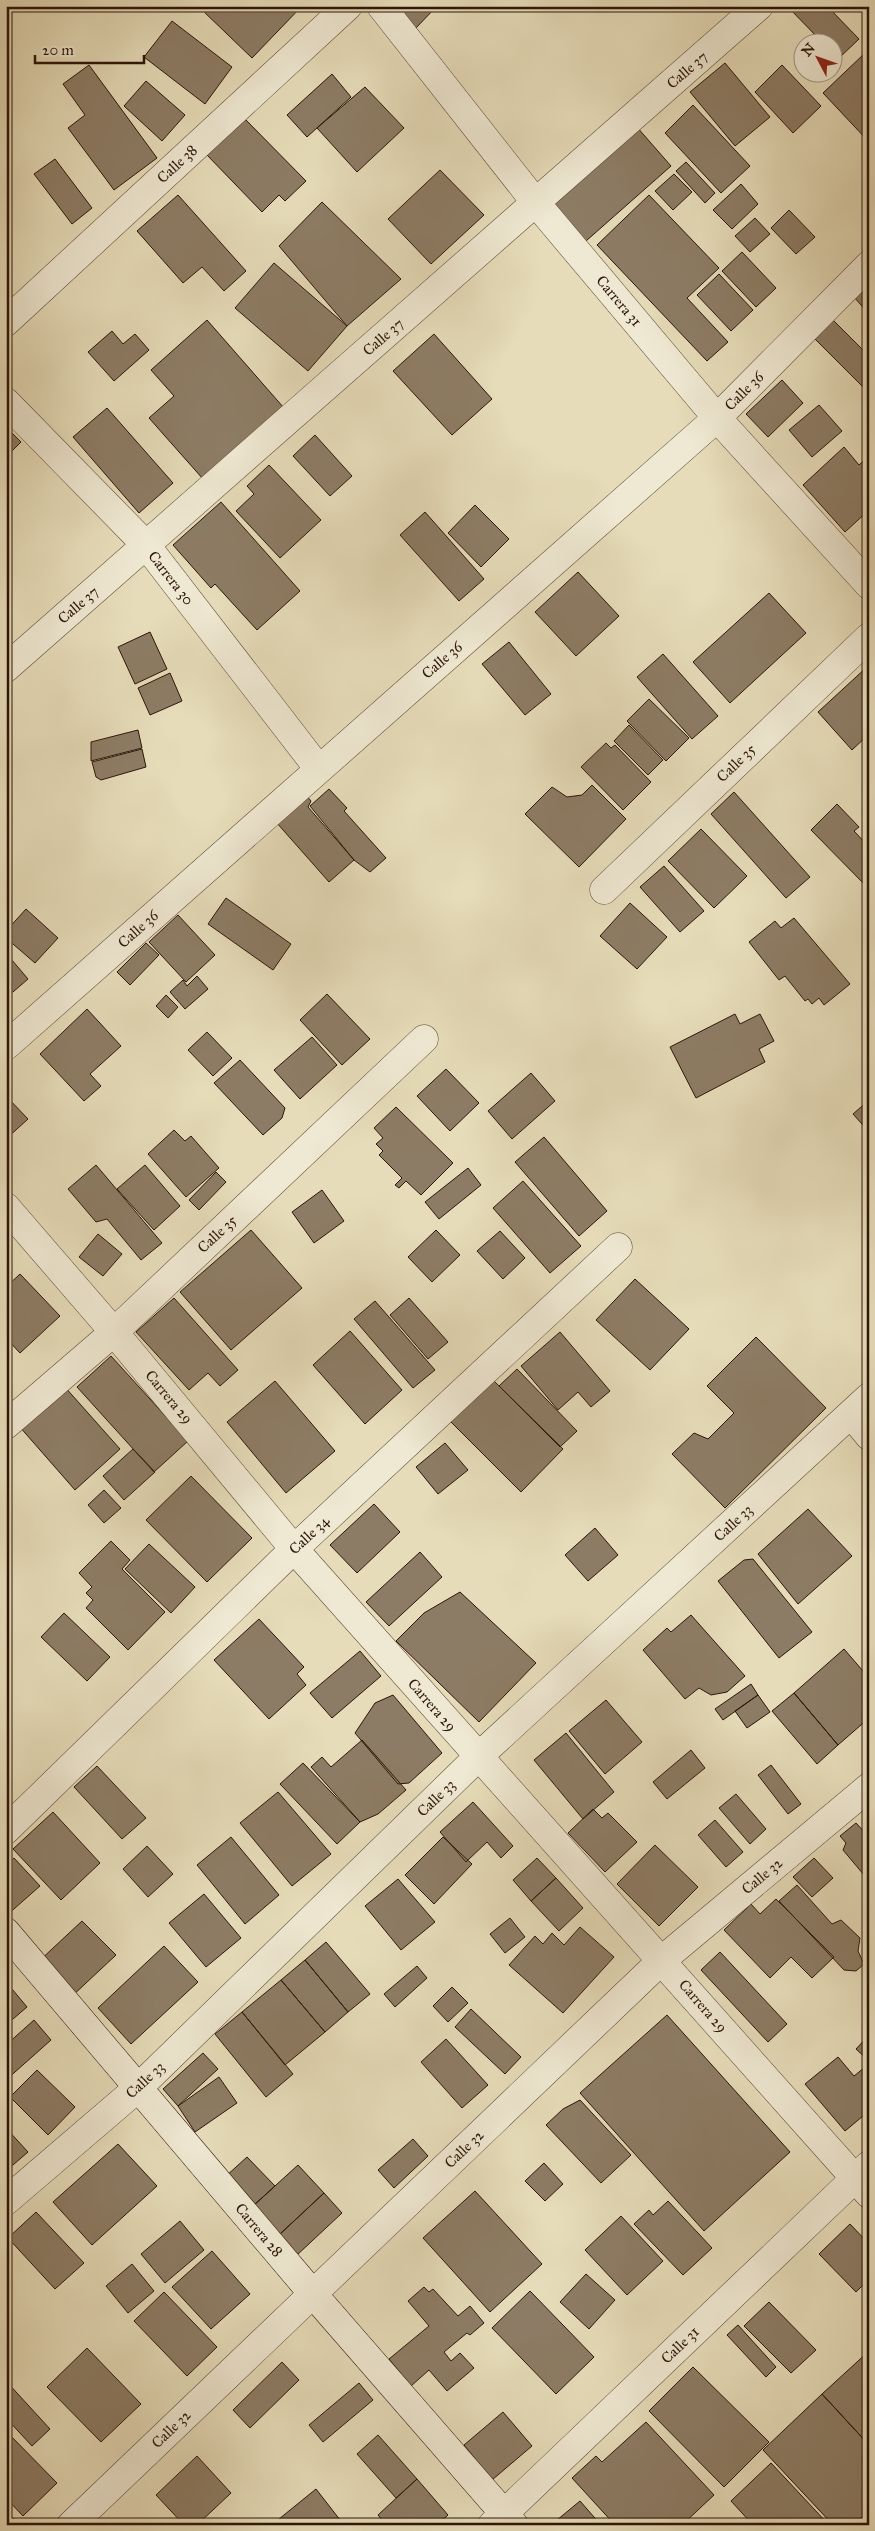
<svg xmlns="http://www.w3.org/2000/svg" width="875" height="2531" font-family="'IM FELL Great Primer',serif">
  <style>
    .building { fill: #8d7c65; stroke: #2c1509 }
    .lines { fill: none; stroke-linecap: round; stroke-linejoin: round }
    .street-casing { stroke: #5a4735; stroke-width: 29 }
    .secondary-casing { stroke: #2c1509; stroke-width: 29 }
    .street { stroke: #efe8d2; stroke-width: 28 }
    .secondary { stroke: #efe8d2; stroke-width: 28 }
    .labels { text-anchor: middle; stroke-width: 4; stroke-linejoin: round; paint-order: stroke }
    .street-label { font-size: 15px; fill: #2c1509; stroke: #efe8d2 }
  </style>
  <rect width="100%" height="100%" fill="#e6dcb9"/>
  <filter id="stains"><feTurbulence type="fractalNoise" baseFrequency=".004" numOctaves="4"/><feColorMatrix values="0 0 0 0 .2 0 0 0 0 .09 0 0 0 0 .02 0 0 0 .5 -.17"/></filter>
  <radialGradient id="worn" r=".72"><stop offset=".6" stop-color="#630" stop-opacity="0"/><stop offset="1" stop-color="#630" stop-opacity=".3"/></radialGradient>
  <path class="building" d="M201,6H302L252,58L200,8Z
    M389,6H437L413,31Z
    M787,6H827L859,39L838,59L832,54V42H822Z
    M172,21L232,67L205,104L144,57Z
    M865,53L869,57V142L823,93Z
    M725,63L770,117L735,146L690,92Z
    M89,65L157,158L114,190L68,128L85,115L63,84Z
    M782,65L821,106L793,133L755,92Z
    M332,74L351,97L307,137L287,115Z
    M146,81L185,115L162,141L124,106Z
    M365,87L404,128L357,172L317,128Z
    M693,105L750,166L721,193L665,133Z
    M243,117L306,181L285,201L279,195L262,212L206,154Z
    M636,126L671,166L586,241L551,201Z
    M55,159L92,208L72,224L34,174Z
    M686,162L715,193L705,203L676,171Z
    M440,170L484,215L431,264L388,219Z
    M674,174L692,192L673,210L655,191Z
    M741,184L758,204L732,229L713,210Z
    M178,195L246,271L224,291L202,267L183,283L137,231Z
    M649,195L719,268L687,298L728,342L707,361L597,245Z
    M322,202L401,279L347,326L279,246Z
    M789,210L815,237L796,254L771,228Z
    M755,218L770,234L750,252L735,236Z
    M742,252L776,288L756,307L722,271Z
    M274,263L347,326L308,371L235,308Z
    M719,274L753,310L731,331L697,295Z
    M869,282V314L853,296Z
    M832,319L869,356V393L813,337Z
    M207,320L284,408L203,479L149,418L174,396L151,370Z
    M112,331L123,344L135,334L149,350L114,381L88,352Z
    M434,334L492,399L452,435L393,371Z
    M782,380L803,403L768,437L746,414Z
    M819,405L842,431L812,457L789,430Z
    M107,408L173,483L139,513L73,437Z
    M6,427L21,442L6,457Z
    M315,435L352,476L330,496L293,456Z
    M844,447L859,465L869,456V510L845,532L803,485Z
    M269,465L321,520L280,558L236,511L254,494L247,486Z
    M221,502L300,591L257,630L215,584L211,588L173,545Z
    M475,505L509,539L481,567L448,533Z
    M425,512L484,579L459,601L400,535Z
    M578,572L619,616L576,656L535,612Z
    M769,593L806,633L730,703L693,662Z
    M150,632L167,669L135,684L118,647Z
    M509,642L551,694L525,715L482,664Z
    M663,654L718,716L692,739L637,677Z
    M868,666L869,734L852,750L818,712Z
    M170,673L182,701L150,715L138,688Z
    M649,699L689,738L666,761L627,721Z
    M629,725L663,760L648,775L614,741Z
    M138,730L142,748L91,761V742Z
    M606,743L611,748L615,745L651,782L623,810L581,767Z
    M142,749L146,767L101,780L96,777L92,762Z
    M592,785L626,819L579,867L525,814L552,787L567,797L582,795Z
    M329,789L347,808L344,811L386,858L370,872L354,860L310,806Z
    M734,792L810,877L786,898L711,814Z
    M306,795L311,801L308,807L354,860L329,882L276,822Z
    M837,804L859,827L854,831L869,847V889L811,830Z
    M701,829L747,876L714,908L668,861Z
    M664,866L704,911L680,932L640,887Z
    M226,898L291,944L273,970L208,924Z
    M630,903L667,937L637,969L600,936Z
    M26,909L58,938L35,963L6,938V931Z
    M178,915L215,955L186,982L149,942Z
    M794,918L850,984L824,1005L819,998L812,1004L808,999L805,1001L785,976L779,980L749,942L775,921L781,928Z
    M146,943L159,955L130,985L117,972Z
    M6,953L28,979L6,998Z
    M197,976L208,989L185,1009L170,992L183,980L187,986Z
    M327,994L370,1039L342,1065L300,1020Z
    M166,995L178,1007L168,1018L156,1006Z
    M87,1009L121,1046L90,1074L101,1086L84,1101L40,1054Z
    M735,1014L740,1024L760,1014L774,1041L759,1049L765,1062L696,1098L670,1047Z
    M207,1032L232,1058L213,1076L188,1050Z
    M312,1037L337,1065L300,1099L274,1070Z
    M240,1060L285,1108L282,1118L263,1135L214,1083Z
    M446,1069L479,1103L450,1131L417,1096Z
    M531,1073L555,1101L512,1139L488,1111Z
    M6,1096L28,1119L6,1139Z
    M869,1100V1132L853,1114Z
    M396,1107L453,1163L421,1195L406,1181L399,1188L395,1185L402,1178L379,1155L383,1151L376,1144L383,1138L374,1128Z
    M174,1130L185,1141L191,1136L219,1168L186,1197L148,1154Z
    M544,1137L607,1211L579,1236L515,1162Z
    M96,1165L162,1243L141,1260L107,1219L96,1222L68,1189Z
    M145,1165L180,1206L154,1230L117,1189Z
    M468,1168L481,1185L439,1219L425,1202Z
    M216,1172L226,1182L199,1210L189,1200Z
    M523,1181L581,1246L550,1273L493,1208Z
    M322,1190L344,1221L314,1243L292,1212Z
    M251,1230L302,1288L231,1350L180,1292Z
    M436,1230L460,1255L432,1282L408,1257Z
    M500,1231L525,1258L503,1279L477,1251Z
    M98,1234L122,1254L103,1276L79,1257Z
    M20,1274L60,1316L20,1353L6,1338V1287Z
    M635,1279L689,1329L650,1370L596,1320Z
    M174,1298L238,1370L220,1386L208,1373L189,1390L136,1332Z
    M409,1298L448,1342L428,1359L390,1315Z
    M375,1301L435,1370L413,1388L354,1319Z
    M350,1331L402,1390L365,1424L313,1365Z
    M560,1332L610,1391L591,1407L578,1392L558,1410L521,1366Z
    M756,1337L826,1408L725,1508L672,1454L694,1433L708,1439L734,1413L707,1386Z
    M111,1356L188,1441L154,1472L77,1387Z
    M517,1369L577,1431L560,1447L499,1386Z
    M492,1379L563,1449L521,1492L450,1421Z
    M275,1381L335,1451L286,1493L227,1422Z
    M64,1386L120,1449L75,1490L19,1426Z
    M445,1443L468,1470L438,1494L416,1467Z
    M133,1449L155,1472L124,1500L103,1476Z
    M191,1476L252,1538L207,1582L146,1520Z
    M104,1490L121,1508L104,1523L88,1505Z
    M374,1504L400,1532L357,1573L330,1545Z
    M808,1509L852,1556L798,1604L758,1554Z
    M595,1528L618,1555L588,1581L565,1555Z
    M111,1541L130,1560L122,1569L165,1612L128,1650L86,1608L93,1600L86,1593L92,1587L79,1573Z
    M149,1544L195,1587L171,1613L125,1569Z
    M420,1552L442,1577L389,1626L366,1602Z
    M753,1559L812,1632L779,1658L718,1581L744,1560Z
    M460,1592L536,1663L479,1722L396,1641L424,1613Z
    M64,1613L110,1657L87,1681L41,1637Z
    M691,1615L745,1676L727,1692L711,1695L699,1688L685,1699L643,1650L667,1628L671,1632Z
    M259,1619L304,1667L297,1674L306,1685L269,1719L214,1660Z
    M844,1649L869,1678V1718L838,1745L794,1693Z
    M360,1651L381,1676L332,1718L310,1693Z
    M751,1684L758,1695L723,1720L715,1709Z
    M794,1693L838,1745L817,1764L772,1711Z
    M393,1695L442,1753L409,1783L398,1784L355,1733L375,1703Z
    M758,1695L770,1712L747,1728L735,1711Z
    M606,1700L642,1742L605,1774L569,1731Z
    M566,1733L614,1792L583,1819L534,1760Z
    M362,1740L406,1790L378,1814L360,1822L311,1767L322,1757L331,1767Z
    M691,1750L705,1768L667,1799L653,1782Z
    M303,1763L360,1822L337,1844L280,1784Z
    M771,1765L801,1804L788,1814L758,1775Z
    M97,1766L146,1818L122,1839L74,1787Z
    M278,1792L331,1854L292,1886L240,1823Z
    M736,1794L766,1829L750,1844L719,1808Z
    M473,1802L513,1846L501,1858L487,1842L466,1862L440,1832Z
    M593,1809L602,1818L608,1813L637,1842L605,1872L568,1833Z
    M53,1812L100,1863L61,1900L13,1849Z
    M715,1820L743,1852L726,1867L698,1835Z
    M856,1823L869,1837V1881L843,1850L846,1843L840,1836Z
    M231,1837L279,1895L245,1924L197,1865Z
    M443,1837L472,1864L434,1904L405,1875Z
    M655,1845L698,1887L659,1926L617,1884Z
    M147,1846L173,1874L148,1897L123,1869Z
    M14,1858L40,1886L6,1916V1865Z
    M537,1858L556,1878L531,1901L513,1880Z
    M814,1858L833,1878L812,1897L793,1877Z
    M556,1878L583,1908L559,1931L531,1901Z
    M398,1879L435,1922L401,1950L365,1906Z
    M797,1885L832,1924L841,1920L860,1938L858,1951L864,1964L856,1971L844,1970L779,1901Z
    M204,1894L241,1938L206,1967L169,1923Z
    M776,1899L834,1957L812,1978L791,1957L770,1978L724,1930L751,1904L760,1914Z
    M510,1918L525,1937L505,1953L490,1934Z
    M82,1921L116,1955L70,1998L37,1963Z
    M580,1927L614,1957L563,2013L509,1965L535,1936L543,1944L552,1933L564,1945Z
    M326,1942L370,1994L348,2012L305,1960Z
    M164,1946L198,1982L131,2044L98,2008Z
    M720,1952L787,2024L768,2042L701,1970Z
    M305,1960L348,2012L325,2032L281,1980Z
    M417,1966L427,1978L395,2007L384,1994Z
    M281,1980L325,2032L285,2065L242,2012Z
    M452,1987L468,2003L448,2022L433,2006Z
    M12,1989L27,2007L6,2025V1994Z
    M471,2009L521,2057L505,2074L455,2027Z
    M242,2012L293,2074L266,2097L215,2034Z
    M667,2015L790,2152L704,2231L580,2093Z
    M34,2020L51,2040L6,2080V2045Z
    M869,2035V2061L856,2049Z
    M446,2039L488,2085L462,2108L421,2062Z
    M203,2053L218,2069L178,2106L163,2089Z
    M838,2057L854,2076L864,2068L869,2074V2111L845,2131L805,2084Z
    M37,2070L75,2107L48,2135L10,2097Z
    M219,2077L237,2103L195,2132L178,2106Z
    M580,2100L631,2155L601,2183L546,2125L563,2109Z
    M6,2128L28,2152L6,2171Z
    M413,2139L428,2156L394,2188L378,2170Z
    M118,2144L157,2186L92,2245L53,2202Z
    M247,2157L275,2186L253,2206L225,2177Z
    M544,2163L563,2184L545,2201L525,2181Z
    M298,2165L324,2193L279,2235L253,2206Z
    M475,2191L542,2264L490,2312L423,2238Z
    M324,2193L342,2213L297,2255L279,2235Z
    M668,2201L712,2248L683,2275L634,2224L649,2210L653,2215Z
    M36,2212L84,2263L55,2289L8,2238Z
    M621,2216L663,2261L627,2295L585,2250Z
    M180,2221L204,2250L165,2283L141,2254Z
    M850,2224L869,2244V2279L856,2292L819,2254Z
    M212,2251L250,2294L211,2329L172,2287Z
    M132,2264L154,2291L128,2313L106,2286Z
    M586,2274L615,2300L589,2329L560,2302Z
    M424,2287L429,2292L433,2289L458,2316L470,2306L484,2323L470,2335L467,2333L444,2352L451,2361L460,2353L474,2368L447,2391L429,2370L411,2386L389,2359L429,2326L408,2301Z
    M530,2291L594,2357L556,2394L492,2328Z
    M164,2292L217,2347L187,2376L134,2321Z
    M769,2302L816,2350L791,2373L744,2326Z
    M738,2325L776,2367L766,2377L727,2335Z
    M87,2348L141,2404L101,2442L47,2387Z
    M869,2351V2445L822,2394Z
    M282,2362L299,2380L250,2428L233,2410Z
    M693,2367L769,2442L724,2487L649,2411Z
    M6,2381L50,2429L32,2446L6,2418Z
    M359,2383L373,2400L323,2442L309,2425Z
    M822,2394L869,2445V2516L858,2525H833L763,2450Z
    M503,2412L532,2446L492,2480L464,2445Z
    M646,2422L714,2495L682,2525H615L572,2478L596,2456L602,2462Z
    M6,2431L57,2483L23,2516L6,2498Z
    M378,2435L417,2479L396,2498L357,2454Z
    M197,2456L231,2493L197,2525H184L156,2495Z
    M771,2463L829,2525H753L731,2501Z
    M417,2479L448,2515L437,2525H386L378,2515Z
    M316,2489L344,2525H284L279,2519Z
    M580,2501L601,2525H551Z
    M6,2511L20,2525H6Z"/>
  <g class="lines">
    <g class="street-casing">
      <path id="street" d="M381,6L536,203L717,418L869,585
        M6,322L348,6
        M6,402L146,545L318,768
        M6,668L759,6
        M604,890L869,637
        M6,1046L717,418L869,265
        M6,1207L114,1332L294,1549L869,2194
        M851,1414L869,1436
        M6,1425L114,1332L424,1039
        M6,1830L294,1549L618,1247
        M6,2201L139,2087L478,1757L869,1397
        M71,2525L662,1960L869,1787
        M492,2525L869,2165"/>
    </g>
    <g class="secondary-casing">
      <path id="secondary" d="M6,1932L313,2294L514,2525"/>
    </g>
    <use href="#street" class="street"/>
    <use href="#secondary" class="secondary"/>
  </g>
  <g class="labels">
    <g class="street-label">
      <text transform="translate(687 70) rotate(-41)" y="5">Calle 37</text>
      <text transform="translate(177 164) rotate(-43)" y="5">Calle 38</text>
      <text transform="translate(619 301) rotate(50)" y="5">Carrera 31</text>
      <text transform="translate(383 337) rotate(-41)" y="5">Calle 37</text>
      <text transform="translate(744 391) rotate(-45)" y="5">Calle 36</text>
      <text transform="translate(171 578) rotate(52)" y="5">Carrera 30</text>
      <text transform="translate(78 605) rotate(-41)" y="5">Calle 37</text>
      <text transform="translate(442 660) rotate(-41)" y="5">Calle 36</text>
      <text transform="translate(736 763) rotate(-44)" y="5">Calle 35</text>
      <text transform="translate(138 929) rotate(-42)" y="5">Calle 36</text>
      <text transform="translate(217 1234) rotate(-43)" y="5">Calle 35</text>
      <text transform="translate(169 1397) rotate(50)" y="5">Carrera 29</text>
      <text transform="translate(733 1523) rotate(-43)" y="5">Calle 33</text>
      <text transform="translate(309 1535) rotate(-43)" y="5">Calle 34</text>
      <text transform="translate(432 1705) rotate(49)" y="5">Carrera 29</text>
      <text transform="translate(436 1798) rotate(-44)" y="5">Calle 33</text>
      <text transform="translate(762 1876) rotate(-40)" y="5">Calle 32</text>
      <text transform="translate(703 2006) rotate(49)" y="5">Carrera 29</text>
      <text transform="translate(145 2080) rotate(-43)" y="5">Calle 33</text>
      <text transform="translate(464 2149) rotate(-44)" y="5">Calle 32</text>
      <text transform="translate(259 2230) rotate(50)" y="5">Carrera 28</text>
      <text transform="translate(680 2345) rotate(-44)" y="5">Calle 31</text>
      <text transform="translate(171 2429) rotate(-44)" y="5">Calle 32</text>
    </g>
  </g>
  <rect width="875" height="2531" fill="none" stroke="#e6dcb9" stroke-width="25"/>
  <rect x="8" y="8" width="860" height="2516" fill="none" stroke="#2c1509" stroke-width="2.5"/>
  <rect x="12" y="12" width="850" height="2506" fill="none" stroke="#2c1509"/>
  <g transform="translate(818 58) rotate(311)"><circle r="24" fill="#efe8d2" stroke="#a19482"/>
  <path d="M0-4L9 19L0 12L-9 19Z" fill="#8f2418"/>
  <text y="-8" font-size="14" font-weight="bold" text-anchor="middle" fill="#2c1509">N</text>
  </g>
  <path d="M35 55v8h109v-8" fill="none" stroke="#2c1509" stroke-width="2.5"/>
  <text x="42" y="55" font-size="15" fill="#2c1509" stroke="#efe8d2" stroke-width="4" paint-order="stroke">20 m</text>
  <rect width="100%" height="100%" filter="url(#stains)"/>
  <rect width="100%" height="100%" fill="url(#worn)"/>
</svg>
